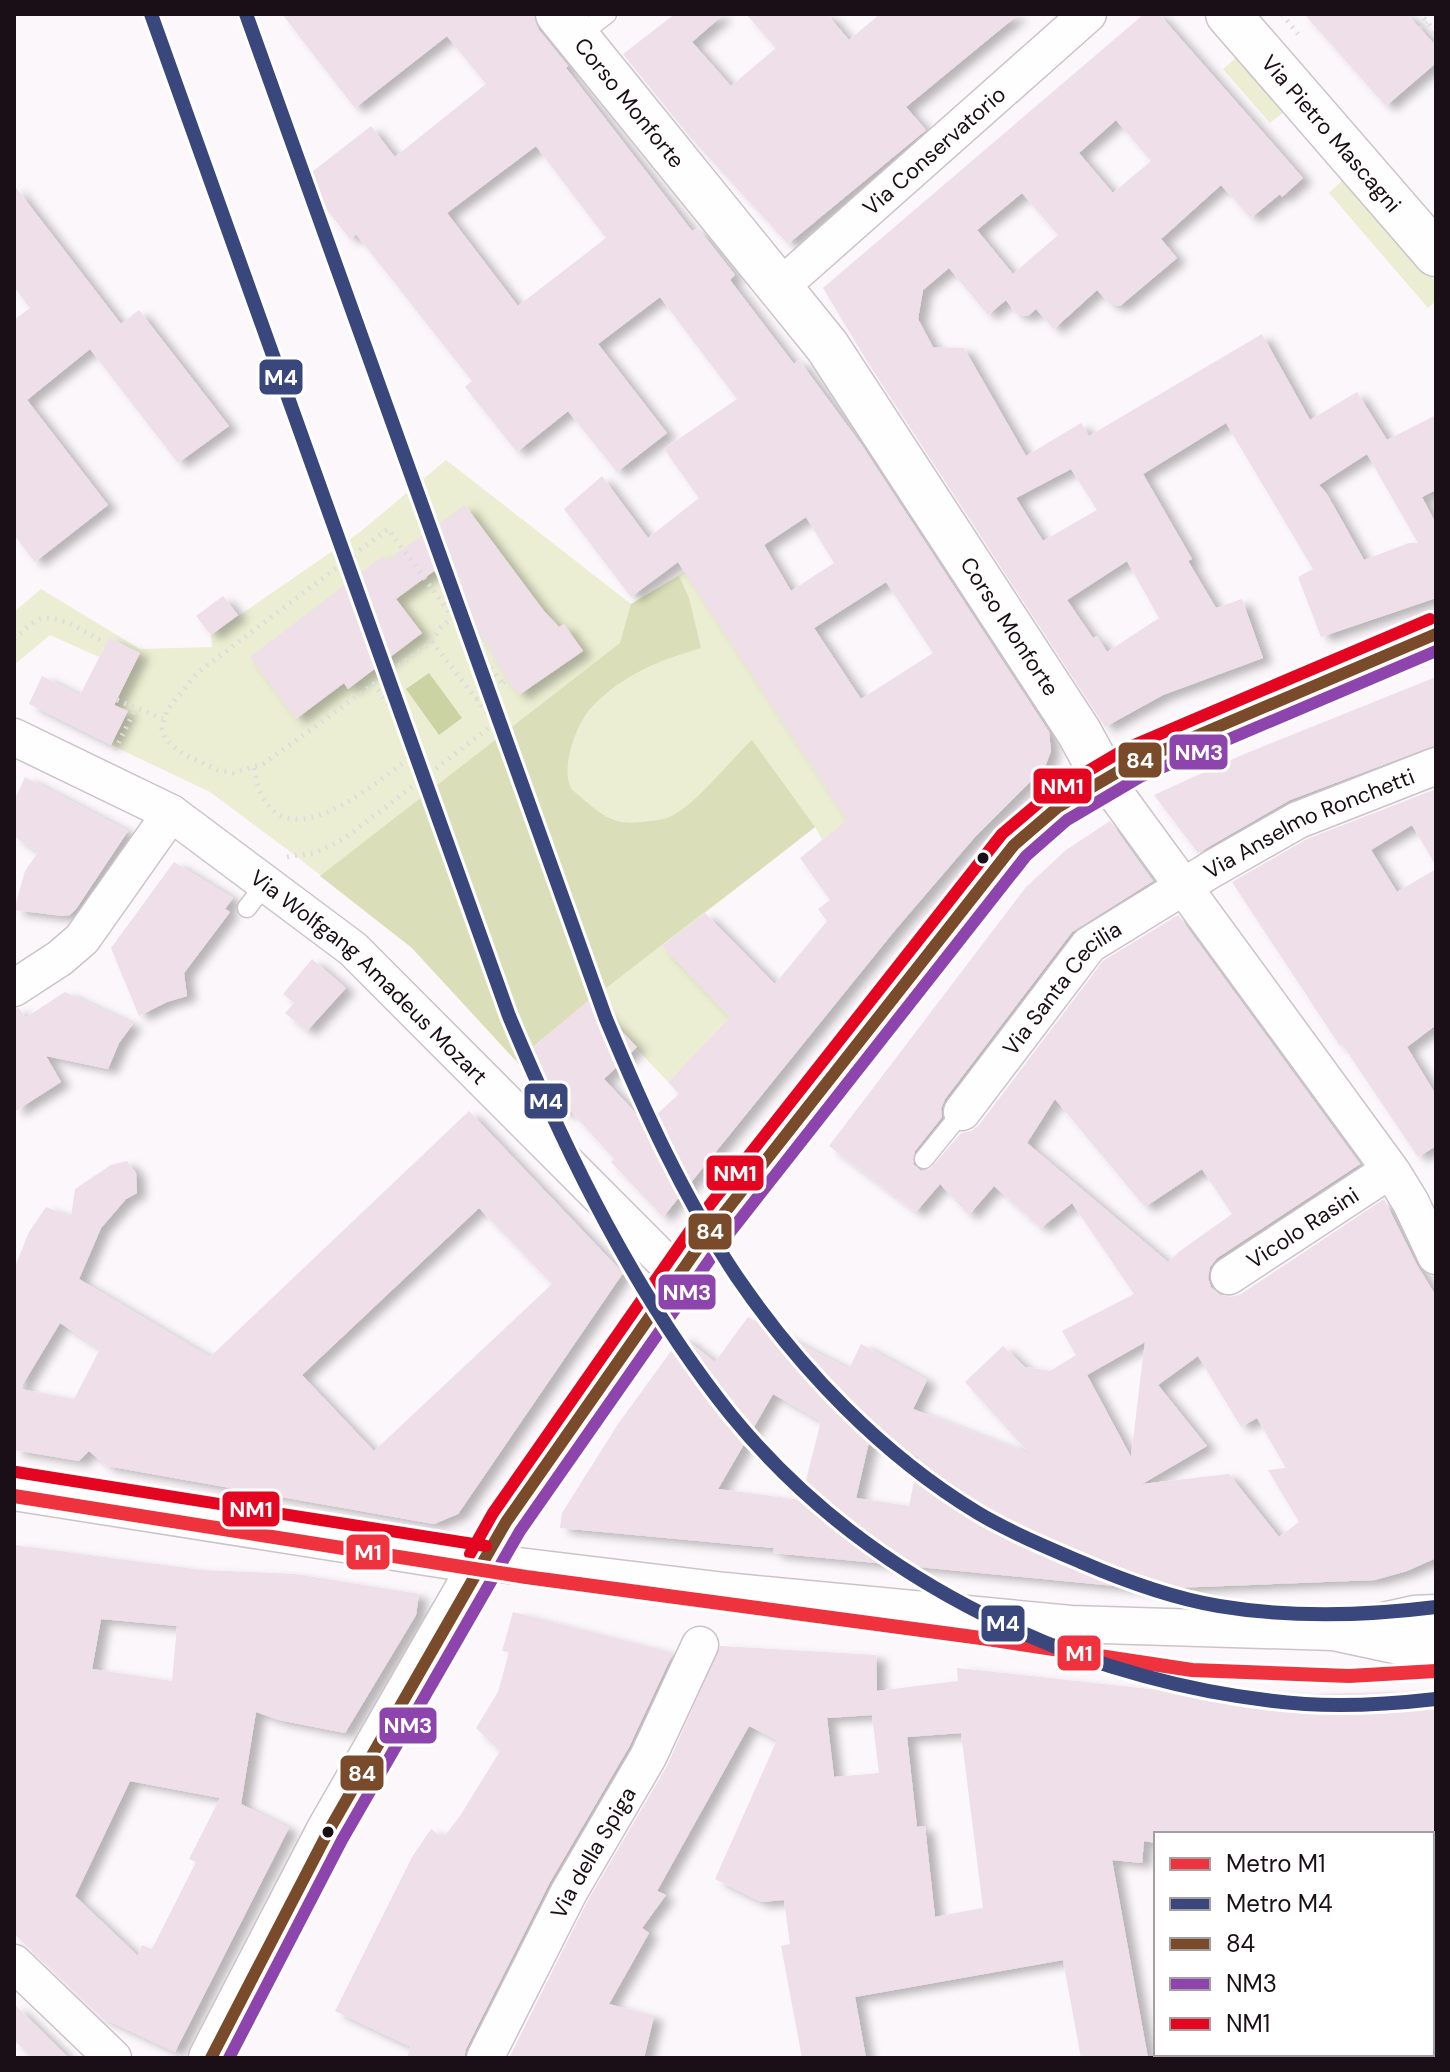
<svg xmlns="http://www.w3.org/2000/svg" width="1450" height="2072" font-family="'DM Sans',sans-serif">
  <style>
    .green { fill: #ebeed2 }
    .forest { fill: #dbdfb9 }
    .water { fill: #ccd3a2 }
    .building { fill: #eedfe8; fill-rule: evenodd; filter: url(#shadow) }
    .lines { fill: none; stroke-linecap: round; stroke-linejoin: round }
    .lane-casing { stroke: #ccc3c8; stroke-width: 21 }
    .street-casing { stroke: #ccc3c8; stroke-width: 39 }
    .secondary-casing { stroke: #ccc3c8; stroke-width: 47 }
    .path { stroke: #deddde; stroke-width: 5; stroke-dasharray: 2 6; stroke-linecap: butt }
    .lane { stroke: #fffefe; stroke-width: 18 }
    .street { stroke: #fffefe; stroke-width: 36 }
    .secondary { stroke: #fffefe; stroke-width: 44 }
    .bus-1-casing { stroke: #fff; stroke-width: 18 }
    .bus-2-casing { stroke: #fff; stroke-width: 18 }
    .bus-3-casing { stroke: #fff; stroke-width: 18 }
    .bus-1 { stroke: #7a4b2a; stroke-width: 12 }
    .bus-2 { stroke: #8e44ad; stroke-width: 12 }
    .bus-3 { stroke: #e40520; stroke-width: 12 }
    .metro-1-casing { stroke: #fff; stroke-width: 20 }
    .metro-2-casing { stroke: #fff; stroke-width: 20 }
    .metro-1 { stroke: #ee333e; stroke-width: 14 }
    .metro-2 { stroke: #39477d; stroke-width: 14 }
    .bus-dot { fill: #1a0f16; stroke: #fff; stroke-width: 3 }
    .labels { text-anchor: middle; stroke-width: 6; stroke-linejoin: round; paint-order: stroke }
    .street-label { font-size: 22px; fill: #1a0f16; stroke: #fff }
    .line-badge { stroke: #fff; stroke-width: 3 }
    .badge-label { font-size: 22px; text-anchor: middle; font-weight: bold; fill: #fff }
  </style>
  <defs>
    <filter id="shadow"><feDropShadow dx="9" dy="5" stdDeviation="4" flood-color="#0004"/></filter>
  </defs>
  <rect width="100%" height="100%" fill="#fcf7fa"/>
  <path class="green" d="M1239,55L1286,110L1270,123L1223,69Z
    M1346,177L1436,282V301L1428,308L1329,193Z
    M446,460L631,604L685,571L847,819L842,826L822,840L815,827L663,946L730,1017L668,1082L590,999L516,1061L412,948L296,856L210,792L111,745L127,711L115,705L139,653L109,638L99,657L50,635L14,665V612L41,589L140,649L212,647L211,635L360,532Z"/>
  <path class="forest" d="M679,576L689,598L701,648C658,661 623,674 591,708C577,723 560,768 571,788C573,792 581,796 584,800C608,820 617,826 649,821C655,820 662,820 667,818C694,808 729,761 752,740L815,827C716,905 613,979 516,1061L412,948L320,876L620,643L631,604Z"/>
  <path class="water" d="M429,673L462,718L439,735L406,689Z"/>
  <path class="building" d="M282,14H532L539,30L568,66L566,68L692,231L698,228L735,275L730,280L794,364L799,360L861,444L1049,732L1051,751L1045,767L974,838L896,929L663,1217L611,1162L614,1159L569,1109L565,1113L516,1061L590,999L637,1047L604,1079L646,1124L679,1094L668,1082L730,1017L662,946L705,913L775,984L827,921L818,909L830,900L800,858L847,820L678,562L631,597L564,509L602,476L648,538L699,498L664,449L737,399L660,297L598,344L667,433L617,472L568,411L517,452L465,387L472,381L356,234L350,239L303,179L371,126L395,157L486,84L447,36L355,108ZM536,146L606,238L518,306L447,213ZM806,517L834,563L791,591L764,545ZM886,582L933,653L861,699L814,628Z
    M675,14H724L692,42L731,86L776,48L746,14H827L849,40L880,14H1019L906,107L926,130L788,244L690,137L623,54Z
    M1144,14H1159L1303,178L1282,197L1280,194L1251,218L1221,185L1161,239L1177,258L1120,306L1110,304L1097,290L1054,329L1036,309L1028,316L1016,314L1006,300L988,315L949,268L923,290L918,319L933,347L964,348L1026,456L1081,423L1089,436L1262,334L1310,420L1357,392L1387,440L1436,415V490L1422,497L1436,524V598L1321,637L1298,577L1313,569L1226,423L1143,474L1192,559L1188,561L1216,608L1242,599L1263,658L1163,695L1105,727L872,369L823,288ZM1116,120L1151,161L1113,193L1079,153ZM1022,193L1058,235L1013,274L977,230ZM1367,454L1418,543H1409L1364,560L1327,494L1319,485ZM1071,469L1097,510L1043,541L1016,498ZM1127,561L1159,618L1107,652L1097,636L1093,638L1067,600Z
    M1304,14H1407L1436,46V63L1386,106Z
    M14,185L121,324L139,310L229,426L178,463L90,349L27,400L108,505L35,562L14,535V320L30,308L14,287Z
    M465,505L544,611L559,627L564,624L583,651L519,695L499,668L501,667L490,653L493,652L434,571L396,599L422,633L348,689L344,683L296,719L250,657L383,556L386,561Z
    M223,596L238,615L211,635L196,616Z
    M109,638L140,653L114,705L128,711L111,745L29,704L42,676L80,695Z
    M1436,677V745L1290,800L1198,853L1154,795L1242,755Z
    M25,777L128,831L76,909L70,915L63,916L14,910L25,871L38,852L14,836V801Z
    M1436,789V866L1412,825L1371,850L1397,892L1436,869V1025L1407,1047L1436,1095V1146L1418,1157L1342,1044L1340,1046L1232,882L1307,839Z
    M1110,821L1153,881L1072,932L945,1099L941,1109L942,1117L915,1151L913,1164L921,1171L929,1170L961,1133L971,1131L979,1125L1103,961L1178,915L1360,1164L1217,1258L1210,1267L1208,1278L1211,1287L1220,1295L1231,1297L1241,1294L1384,1199L1417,1265L1436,1296V1558L1407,1571L1375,1580L1146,1589L773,1553L774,1548L560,1528L562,1513L618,1424L682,1336L715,1362L748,1317L849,1369L861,1344L927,1380L913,1409L1030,1454L965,1382L1003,1346L1025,1367L1050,1371L1076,1355L1062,1331L1134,1294L1072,1203L1041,1228L994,1186L969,1215L940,1184L916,1212L829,1146L1026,887L1066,850ZM1055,1099L1145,1207L1202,1169L1232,1214L1180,1251L1168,1262L1027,1143ZM1145,1342L1142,1365L1131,1457L1087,1375ZM1198,1356L1241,1427L1257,1418L1286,1468L1268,1470L1299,1522L1279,1537L1229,1474L1142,1484L1207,1446L1158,1385ZM773,1394L821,1421L801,1500L718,1489ZM869,1442L919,1457L909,1506L856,1498Z
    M174,862L233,898L225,909L230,912L184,973L187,996L167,1002L139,1016L111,948Z
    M312,959L346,988L307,1031L285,1013L294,1003L283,994Z
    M65,992L133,1024L119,1043L108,1069L46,1056L61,1082L14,1112V1009L19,1008L25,1018Z
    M469,1111L623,1273L458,1514L434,1524L107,1466L89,1451L79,1461L14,1450V1269L29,1232L46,1207L71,1217L75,1189L111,1165L127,1161L136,1173L137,1193L126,1199L101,1228L79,1279L210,1357ZM479,1208L552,1284L374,1451L302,1375ZM60,1323L100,1349L74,1399L20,1389Z
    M14,1545L201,1570L295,1574L419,1594L416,1615L345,1733L279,1720L256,1712L241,1804L289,1828L175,2052L102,2018L14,1934ZM101,1619L177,1626L172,1681L92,1669ZM130,1781L220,1798L189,1859L196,1862L152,1949L142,1945L138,1956L75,1896Z
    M513,1612L673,1653L629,1747L550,1882L466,2049L464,2058H407L411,2047L335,2011L412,1857L431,1829L443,1838L460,1816L500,1751L476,1728L498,1692L509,1652L502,1651Z
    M720,1646L876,1655L877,1691L958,1681L957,1668L1158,1690L1310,1694L1436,1691V1834H1156V1843L1144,1841L1142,1863L1112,1860L1148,2058H1081L1063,1960L855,1997L866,2058H802L781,1946L790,1944L784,1900L761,1902L715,1879L777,1740L749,1726L657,1891L666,1895L642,1928L649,1933L609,2004L654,2016L644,2058H509L587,1902L667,1766ZM872,1715L879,1773L834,1777L827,1718ZM961,1733L983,1908L935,1917L925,1826L917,1827L907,1737Z
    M14,2004L69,2058H32L14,2040Z"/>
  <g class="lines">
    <g class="lane-casing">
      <path id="lane" d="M577,37L607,14
        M247,908L265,884
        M924,1159L962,1112"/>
    </g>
    <g class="street-casing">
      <g id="street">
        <path id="s1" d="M778,285L797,272L1088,14"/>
        <path id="s2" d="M14,737L171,813L353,949L679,1276"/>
        <path d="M1104,778L1392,1172L1411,1203L1436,1256"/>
        <path d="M14,988L60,958L82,939L171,813"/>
        <path id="s3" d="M962,1112L1089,945L1212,869L1298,820L1436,766"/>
        <path id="s4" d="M1229,1276L1378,1178"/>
        <path d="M484,1562L725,1591L1071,1624L1333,1632L1408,1648L1436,1649"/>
        <path d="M1343,1630L1414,1614L1436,1613"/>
        <path d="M14,1963L113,2058"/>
        <path id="s5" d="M485,2058L569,1892L648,1757L700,1645"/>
        <path d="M1436,2058V2057"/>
      </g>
    </g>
    <g class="secondary-casing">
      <g id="secondary">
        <path id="s6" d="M558,14L827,346L1079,732L1104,778"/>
        <path id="s7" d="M1228,14L1436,254"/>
        <path d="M14,1488L484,1562"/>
        <path d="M211,2058L328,1832L506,1522L707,1235L1014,845L1058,807L1133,763L1436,634"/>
      </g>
    </g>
    <path class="path" d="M1282,14L1298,34
      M1424,18L1436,33
      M1420,28L1427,22
      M14,639C22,632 30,623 40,619C59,613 89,635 106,643
      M432,642L439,629L453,617
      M117,700L163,719
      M476,700L507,680
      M115,750L136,708
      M254,768C272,877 375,783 420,750L374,684
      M287,857L314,853L344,839L495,723L432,642L263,764L233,773L218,770L183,754L165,739L162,728L167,710L197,673L388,529L502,683
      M1077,1659L1179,1663"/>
    <use href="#lane" class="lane"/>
    <use href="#street" class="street"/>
    <use href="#secondary" class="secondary"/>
    <g class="bus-1-casing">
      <path id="bus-1" d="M211,2058L328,1832L506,1522L707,1235L1014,845L1058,807L1133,763L1436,634"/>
    </g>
    <g class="bus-2-casing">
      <path id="bus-2" d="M229,2058L342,1840L520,1531L720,1245L1026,856L1067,820L1140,777L1436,651"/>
    </g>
    <g class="bus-3-casing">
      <path id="bus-3" d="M16,1472L486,1546
        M470,1554L493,1513L694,1225L1002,834L1049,794L1127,748L1430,619"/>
    </g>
    <use href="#bus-1" class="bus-1"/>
    <use href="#bus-2" class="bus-2"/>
    <use href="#bus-3" class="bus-3"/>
    <g class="metro-1-casing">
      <path id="metro-1" d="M14,1496L526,1577L981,1638L1192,1670L1349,1676L1436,1671"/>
    </g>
    <g class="metro-2-casing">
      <path id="metro-2" d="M151,14L509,1016C568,1157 635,1295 731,1415C869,1584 1088,1688 1305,1704C1349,1707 1392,1704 1436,1699
        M246,14L606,1019C643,1108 683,1197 737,1277C800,1369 882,1455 978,1513C1010,1532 1046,1547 1081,1562C1125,1581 1171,1598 1219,1606C1291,1618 1364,1616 1436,1607"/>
    </g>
    <use href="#metro-1" class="metro-1"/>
    <use href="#metro-2" class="metro-2"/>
  </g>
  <g class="bus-dot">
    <circle cx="983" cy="858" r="7"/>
    <circle cx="328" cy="1832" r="7"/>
  </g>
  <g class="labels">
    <g class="street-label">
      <text dy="8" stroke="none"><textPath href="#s6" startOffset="114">Corso Monforte</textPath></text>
      <text dy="8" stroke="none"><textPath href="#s7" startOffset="158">Via Pietro Mascagni</textPath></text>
      <text dy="8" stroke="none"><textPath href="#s1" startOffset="206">Via Conservatorio</textPath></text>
      <text dy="8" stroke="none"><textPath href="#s6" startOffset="762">Corso Monforte</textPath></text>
      <text dy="8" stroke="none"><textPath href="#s3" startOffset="462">Via Anselmo Ronchetti</textPath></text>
      <text dy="8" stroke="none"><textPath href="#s2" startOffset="432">Via Wolfgang Amadeus Mozart</textPath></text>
      <text dy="8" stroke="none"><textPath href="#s3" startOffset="160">Via Santa Cecilia</textPath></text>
      <text dy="8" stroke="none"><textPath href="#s4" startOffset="88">Vicolo Rasini</textPath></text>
      <text dy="8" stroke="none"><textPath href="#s5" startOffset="232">Via della Spiga</textPath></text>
    </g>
  </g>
  <g class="line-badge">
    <rect x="258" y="358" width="46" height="38" rx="8" fill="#39477d"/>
    <rect x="1168" y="733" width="61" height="38" rx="8" fill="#8e44ad"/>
    <rect x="1117" y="741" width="46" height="38" rx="8" fill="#7a4b2a"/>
    <rect x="1032" y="767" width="61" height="38" rx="8" fill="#e40520"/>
    <rect x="523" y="1082" width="46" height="38" rx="8" fill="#39477d"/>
    <rect x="705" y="1154" width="60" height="38" rx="8" fill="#e40520"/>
    <rect x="687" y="1212" width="46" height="39" rx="8" fill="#7a4b2a"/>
    <rect x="657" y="1273" width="60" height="38" rx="8" fill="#8e44ad"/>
    <rect x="221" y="1490" width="60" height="38" rx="8" fill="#e40520"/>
    <rect x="345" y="1533" width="46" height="38" rx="8" fill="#ee333e"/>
    <rect x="980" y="1604" width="46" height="39" rx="8" fill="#39477d"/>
    <rect x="1056" y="1634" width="46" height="38" rx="8" fill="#ee333e"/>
    <rect x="378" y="1706" width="60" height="39" rx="8" fill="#8e44ad"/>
    <rect x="339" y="1754" width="46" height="38" rx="8" fill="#7a4b2a"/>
  </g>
  <g class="badge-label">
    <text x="281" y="385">M4</text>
    <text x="1199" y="760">NM3</text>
    <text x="1140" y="768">84</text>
    <text x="1062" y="794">NM1</text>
    <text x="546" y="1109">M4</text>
    <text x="735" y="1181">NM1</text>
    <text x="710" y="1239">84</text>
    <text x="687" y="1300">NM3</text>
    <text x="251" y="1517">NM1</text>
    <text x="368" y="1560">M1</text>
    <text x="1003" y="1631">M4</text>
    <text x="1079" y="1661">M1</text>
    <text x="408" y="1733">NM3</text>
    <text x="362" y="1781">84</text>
  </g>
  <rect width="1450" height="2072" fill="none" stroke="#1a0f16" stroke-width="32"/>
  <rect x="1154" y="1832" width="280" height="224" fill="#ffffff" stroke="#a39fa2" stroke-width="2"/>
  <rect x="1170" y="1858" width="40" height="12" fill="#ee333e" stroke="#a39fa2" stroke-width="2"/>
  <text x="1226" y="1872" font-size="24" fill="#1a0f16">Metro M1</text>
  <rect x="1170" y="1898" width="40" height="12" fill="#39477d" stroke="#a39fa2" stroke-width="2"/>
  <text x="1226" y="1912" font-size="24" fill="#1a0f16">Metro M4</text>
  <rect x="1170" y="1938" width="40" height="12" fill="#7a4b2a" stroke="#a39fa2" stroke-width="2"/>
  <text x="1226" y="1952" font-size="24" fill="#1a0f16">84</text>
  <rect x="1170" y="1978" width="40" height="12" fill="#8e44ad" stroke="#a39fa2" stroke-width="2"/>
  <text x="1226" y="1992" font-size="24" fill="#1a0f16">NM3</text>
  <rect x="1170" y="2018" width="40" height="12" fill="#e40520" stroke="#a39fa2" stroke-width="2"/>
  <text x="1226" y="2032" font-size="24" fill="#1a0f16">NM1</text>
</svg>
